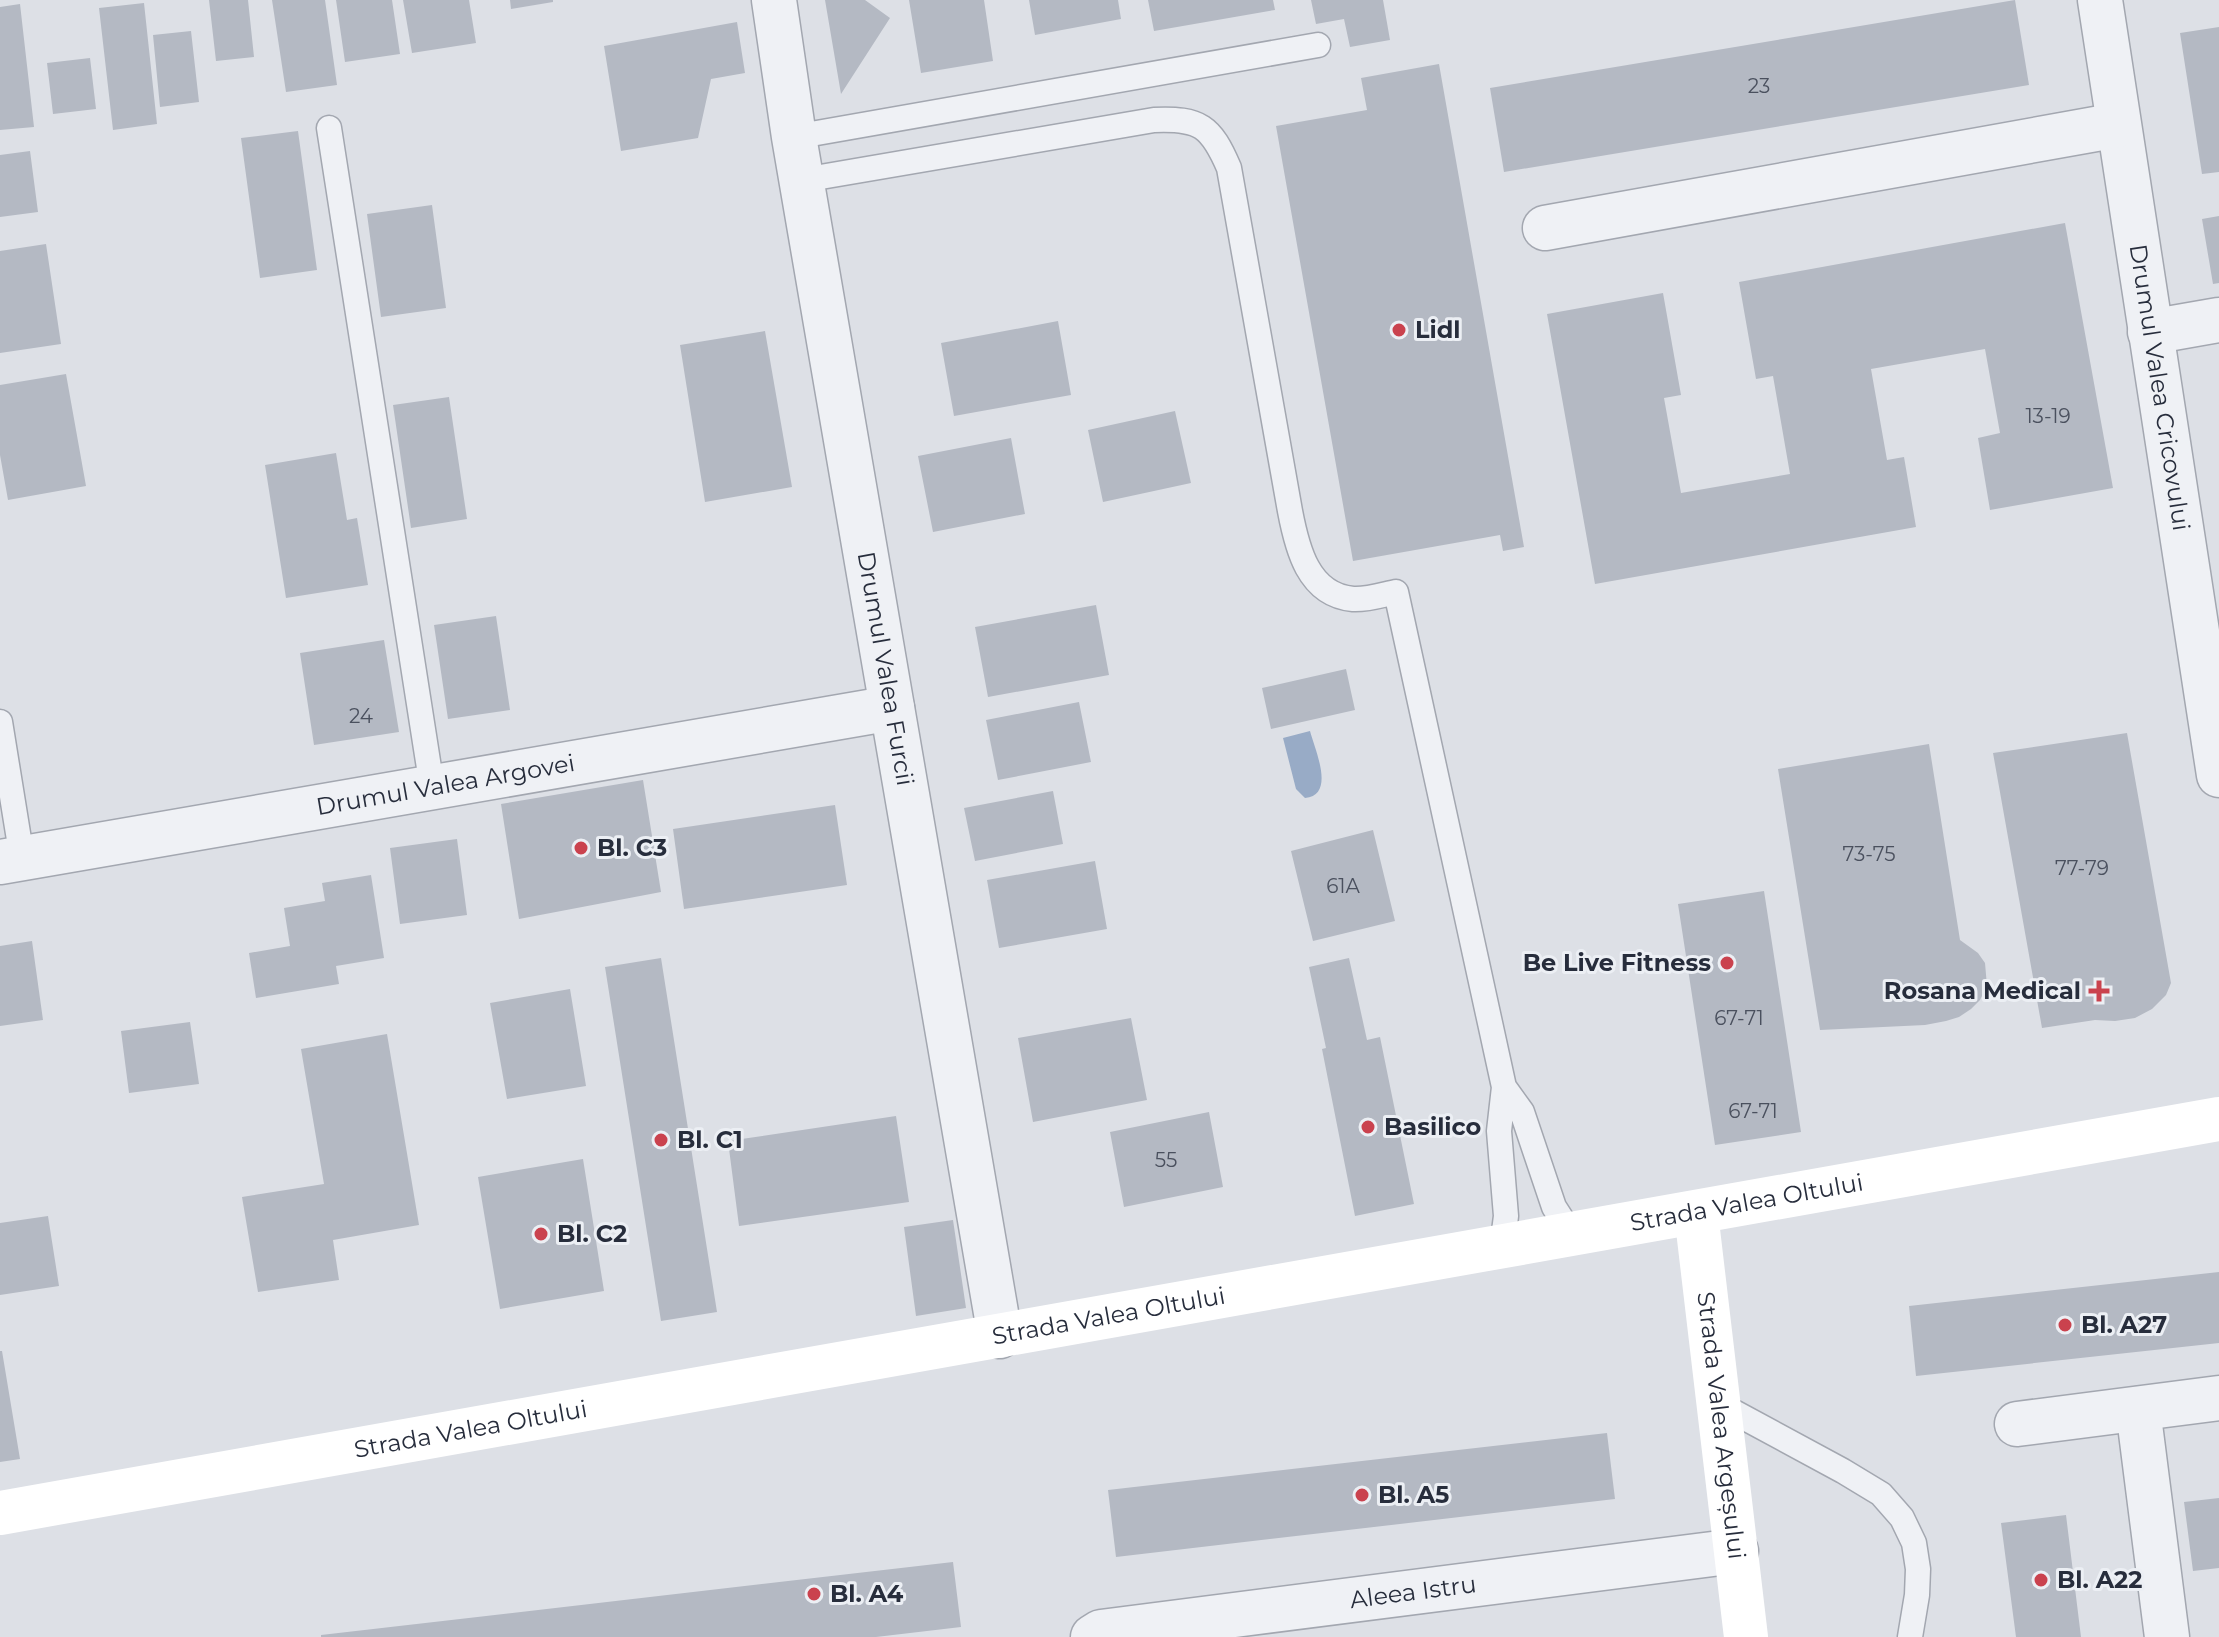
<svg xmlns="http://www.w3.org/2000/svg" width="2219" height="1637" font-family="Montserrat,sans-serif">
  <style>
    .water { fill: #98abc6 }
    .building { fill: #b4b9c3 }
    .lines { fill: none; stroke-linecap: round; stroke-linejoin: round }
    .lane-casing { stroke: #a3a7b0; stroke-width: 27 }
    .street-casing { stroke: #a3a7b0; stroke-width: 47 }
    .lane { stroke: #eff1f5; stroke-width: 24 }
    .street { stroke: #eff1f5; stroke-width: 44 }
    .secondary { stroke: #fff; stroke-width: 44 }
    .poi-dot { fill: #ca424e; stroke: #eceff4; stroke-width: 3 }
    .labels { text-anchor: middle; stroke-width: 6; stroke-linejoin: round; paint-order: stroke }
    .number-label { font-size: 20px; fill: #4a505e }
    .poi-label { font-size: 24px; font-weight: bold; fill: #272d3c; stroke: #eceff4; text-anchor: start }
    .street-label { font-size: 24px; fill: #272d3c; stroke: #eceff4 }
  </style>
  <rect width="100%" height="100%" fill="#dde0e6"/>
  <path class="water" d="M1310,731C1315,750 1336,795 1305,798L1296,789L1283,738Z"/>
  <path class="building" d="M209,0H248L254,57L216,61Z
    M272,0H325L337,85L286,92Z
    M336,0H392L400,54L345,62Z
    M403,0H469L476,43L412,53Z
    M510,0H553V2L511,9Z
    M825,0H865L890,18L841,94Z
    M909,0H984L993,61L921,73Z
    M1029,0H1118L1121,19L1035,35Z
    M1148,0H1273L1275,10L1154,31Z
    M1311,0H1383L1390,40L1350,47L1344,19L1316,24Z
    M2015,0L2029,85L1504,172L1490,88Z
    M144,3L157,124L113,130L99,8Z
    M20,4L34,127L0,130V7Z
    M737,22L745,73L711,79L698,138L621,151L604,46Z
    M2219,27V172L2202,174L2180,33Z
    M191,31L199,102L160,107L153,35Z
    M90,58L96,109L53,114L47,63Z
    M1439,64L1524,547L1503,551L1500,535L1353,561L1276,126L1367,110L1361,78Z
    M298,131L317,270L260,278L241,138Z
    M30,151L38,212L0,217V155Z
    M432,205L446,308L381,317L367,214Z
    M2219,216V283L2213,284L2202,219Z
    M2065,223L2113,488L1990,510L1978,438L2000,433L1985,349L1871,369L1887,460L1904,457L1916,527L1595,584L1547,314L1663,293L1681,395L1664,398L1681,493L1790,474L1773,376L1756,379L1739,282Z
    M46,244L61,344L0,353V251Z
    M1058,321L1071,395L954,416L941,343Z
    M765,331L792,487L705,502L680,345Z
    M66,374L86,486L8,500L0,455V385Z
    M449,397L467,519L411,528L393,405Z
    M1175,411L1191,483L1103,502L1088,430Z
    M1011,438L1025,514L933,532L918,456Z
    M336,453L347,520L357,518L368,585L286,598L265,465Z
    M1096,605L1109,675L988,697L975,627Z
    M496,616L510,710L448,719L434,625Z
    M384,640L399,732L314,745L300,653Z
    M1346,669L1355,710L1271,729L1262,688Z
    M1079,702L1091,762L998,780L986,720Z
    M2127,733L2171,983L2166,995L2152,1009L2135,1018L2115,1021L2095,1020L2042,1028L1993,753Z
    M1929,744L1960,940L1978,953L1985,963L1987,986L1980,1000L1971,1009L1959,1017L1946,1021L1925,1025L1820,1030L1778,769Z
    M643,780L661,892L519,919L501,804Z
    M1053,791L1063,844L975,861L964,808Z
    M835,805L847,885L684,909L673,829Z
    M1373,830L1395,921L1313,941L1291,851Z
    M457,839L467,915L400,924L390,848Z
    M1095,861L1107,929L999,948L987,880Z
    M371,875L384,958L336,966L339,984L256,998L249,953L290,946L284,908L325,901L322,883Z
    M1764,891L1801,1132L1715,1145L1678,904Z
    M32,941L43,1020L0,1026V946Z
    M661,958L717,1312L661,1321L605,967Z
    M1349,958L1367,1040L1380,1037L1414,1204L1355,1216L1322,1049L1326,1048L1309,967Z
    M570,989L586,1086L507,1099L490,1003Z
    M1131,1018L1147,1100L1033,1122L1018,1038Z
    M190,1022L199,1084L129,1093L121,1031Z
    M387,1034L419,1225L333,1240L339,1280L258,1292L242,1197L324,1184L301,1049Z
    M1209,1112L1223,1187L1124,1207L1110,1132Z
    M896,1116L909,1202L739,1226L728,1141Z
    M583,1159L604,1291L500,1309L478,1177Z
    M48,1216L59,1286L0,1295V1223Z
    M953,1220L966,1308L916,1316L904,1227Z
    M2219,1272V1343L1916,1376L1909,1306Z
    M0,1351H2L20,1459L0,1462Z
    M1607,1433L1615,1499L1116,1557L1108,1490Z
    M2219,1498V1568L2193,1571L2184,1502Z
    M2066,1515L2081,1637H2016L2001,1523Z
    M953,1562L961,1627L876,1637H321V1635Z"/>
  <g class="lines">
    <g class="lane-casing">
      <path id="lane" d="M329,128L432,787
        M794,137L1318,45
        M803,180L1154,120C1200,118 1211,126 1229,168L1290,511C1297,548 1308,595 1353,599C1366,600 1382,595 1396,592L1504,1087L1499,1131L1506,1216L1502,1247
        M0,722L22,858
        M1504,1087L1522,1112L1554,1207L1572,1235
        M1719,1404L1843,1471L1881,1494L1902,1518L1914,1543L1918,1569L1917,1595L1910,1637"/>
    </g>
    <g class="street-casing">
      <g id="street">
        <path id="s1" d="M774,0L794,137L1000,1336"/>
        <path id="s2" d="M2100,0L2219,775"/>
        <path d="M1545,228L2118,125"/>
        <path d="M2150,332L2219,320"/>
        <path id="s3" d="M0,862L892,708"/>
        <path d="M2138,1409L2167,1637"/>
        <path d="M2017,1424L2219,1398"/>
        <path id="s4" d="M1093,1637L1101,1632L1736,1551"/>
      </g>
    </g>
    <use href="#lane" class="lane"/>
    <use href="#street" class="street"/>
    <g class="secondary">
      <path id="s5" d="M1696,1213L1746,1637"/>
      <path id="s6" d="M0,1513L2219,1119"/>
    </g>
  </g>
  <g class="poi-dot">
    <circle cx="1399" cy="330" r="8"/>
    <circle cx="581" cy="848" r="8"/>
    <circle cx="1727" cy="963" r="8"/>
    <path d="M2095 979h8v8h8v8h-8v8h-8v-8h-8v-8h8z"/>
    <circle cx="1368" cy="1127" r="8"/>
    <circle cx="661" cy="1140" r="8"/>
    <circle cx="541" cy="1234" r="8"/>
    <circle cx="2065" cy="1325" r="8"/>
    <circle cx="1362" cy="1495" r="8"/>
    <circle cx="2041" cy="1580" r="8"/>
    <circle cx="814" cy="1594" r="8"/>
  </g>
  <g class="labels">
    <g class="number-label">
      <text x="1759" y="93">23</text>
      <text x="2048" y="423">13-19</text>
      <text x="361" y="723">24</text>
      <text x="1869" y="861">73-75</text>
      <text x="2082" y="875">77-79</text>
      <text x="1343" y="893">61A</text>
      <text x="1739" y="1025">67-71</text>
      <text x="1753" y="1118">67-71</text>
      <text x="1166" y="1167">55</text>
    </g>
    <g class="poi-label">
      <text x="1415" y="338">Lidl</text>
      <text x="597" y="856">Bl. C3</text>
      <text x="1711" y="971" text-anchor="end">Be Live Fitness</text>
      <text x="2081" y="999" text-anchor="end">Rosana Medical</text>
      <text x="1384" y="1135">Basilico</text>
      <text x="677" y="1148">Bl. C1</text>
      <text x="557" y="1242">Bl. C2</text>
      <text x="2081" y="1333">Bl. A27</text>
      <text x="1378" y="1503">Bl. A5</text>
      <text x="2057" y="1588">Bl. A22</text>
      <text x="830" y="1602">Bl. A4</text>
    </g>
    <g class="street-label">
      <text dy="8" stroke="none"><textPath href="#s2" startOffset="392">Drumul Valea Cricovului</textPath></text>
      <text dy="8" stroke="none"><textPath href="#s1" startOffset="678">Drumul Valea Furcii</textPath></text>
      <text dy="8" stroke="none"><textPath href="#s3" startOffset="452">Drumul Valea Argovei</textPath></text>
      <text dy="8" stroke="none"><textPath href="#s6" startOffset="1774">Strada Valea Oltului</textPath></text>
      <text dy="8" stroke="none"><textPath href="#s6" startOffset="1126">Strada Valea Oltului</textPath></text>
      <text dy="8" stroke="none"><textPath href="#s5" startOffset="214">Strada Valea Argeșului</textPath></text>
      <text dy="8" stroke="none"><textPath href="#s6" startOffset="478">Strada Valea Oltului</textPath></text>
      <text dy="8" stroke="none"><textPath href="#s4" startOffset="324">Aleea Istru</textPath></text>
    </g>
  </g>
</svg>
